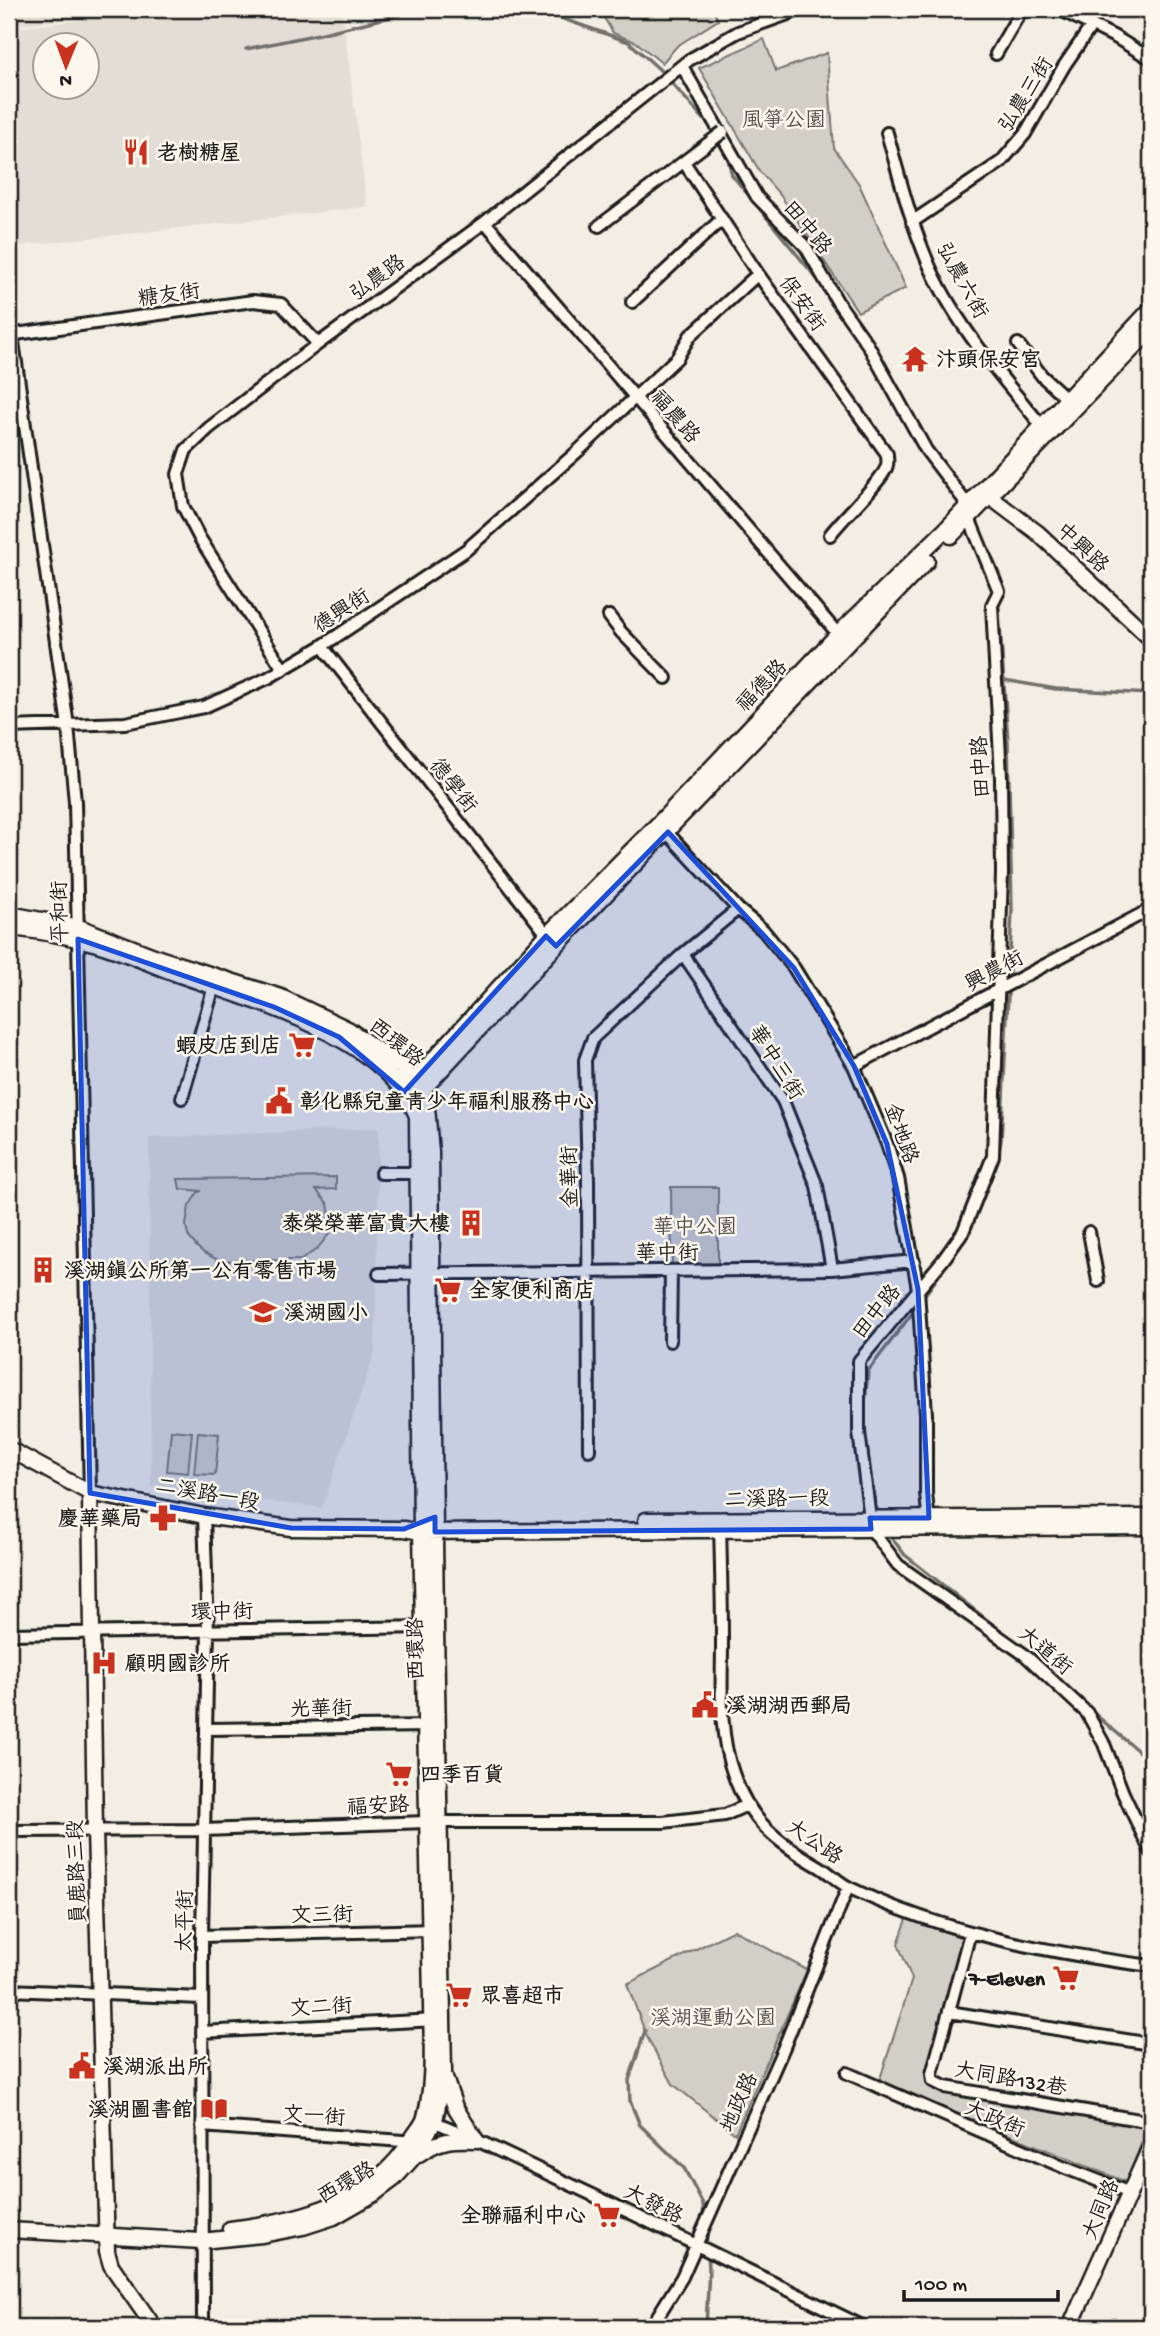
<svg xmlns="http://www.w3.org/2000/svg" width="1160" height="2336" font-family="'Gochi Hand','LXGW WenKai TC',sans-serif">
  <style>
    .built { fill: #e2ded5; fill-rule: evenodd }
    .green { fill: #d2cfc6; stroke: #777671; stroke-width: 2 }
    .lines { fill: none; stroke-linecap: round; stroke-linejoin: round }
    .stream { stroke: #716f6b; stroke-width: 3.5 }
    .street-casing { stroke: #1c1c1c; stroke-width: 16 }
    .secondary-casing { stroke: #1c1c1c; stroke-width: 19 }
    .street { stroke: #fbf7ec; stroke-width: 10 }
    .secondary { stroke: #fbf7ec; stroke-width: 14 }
    .street-bridge-casing { stroke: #1c1c1c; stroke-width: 16; stroke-linecap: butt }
    .street-bridge { stroke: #fbf7ec; stroke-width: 10 }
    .marked { fill: #1d4ed8; fill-opacity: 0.2; stroke: #1d4ed8; stroke-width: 5; stroke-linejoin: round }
    .labels { text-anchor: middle; stroke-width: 5; stroke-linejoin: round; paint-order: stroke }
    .street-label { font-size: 21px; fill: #1c1c1c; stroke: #fbf7ec }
    .park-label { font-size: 21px; fill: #53524f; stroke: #fbf7ec }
    .poi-label { font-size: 21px; font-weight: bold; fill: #1c1c1c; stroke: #fbf7ec; text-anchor: start }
  </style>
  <rect width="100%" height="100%" fill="#f2eee4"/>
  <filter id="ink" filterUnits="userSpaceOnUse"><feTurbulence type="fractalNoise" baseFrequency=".0143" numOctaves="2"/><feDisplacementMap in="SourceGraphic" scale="14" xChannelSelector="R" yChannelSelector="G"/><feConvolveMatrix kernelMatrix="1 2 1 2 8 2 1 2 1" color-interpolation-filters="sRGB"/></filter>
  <g filter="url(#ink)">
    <path class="built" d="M9,9H154L9,26Z
      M171,9H342L367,207L9,247V29ZM46,46H88V88H46Z
      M379,1128L375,1352L322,1508L151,1487L149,1138Z"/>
    <path class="green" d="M599,9H713L718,20L677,46L662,63L636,42L613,33Z
      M764,39L776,71L827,53L834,148L859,184L906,288L858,312L781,196L760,172L699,68Z
      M336,1177V1189L316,1190L328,1204L331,1223L329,1234L317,1249L301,1260L220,1261L204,1253L197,1247L188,1236L186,1225L189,1206L198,1192L202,1191L180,1189L178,1179Z
      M671,1187H718V1266L672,1265Z
      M171,1430L192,1432L188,1473L167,1471Z
      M198,1432L219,1434L215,1475L194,1474Z
      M907,1919L963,1938L931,2084L1149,2124L1126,2182L879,2082L912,1979L898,1944Z
      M734,1930L807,1970L735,2134L673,2084L647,2037L627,1984Z"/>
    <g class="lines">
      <path class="stream" d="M535,9L629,42L659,69L711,127
        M246,49L319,34L407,13L414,9
        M726,151L732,175L822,285
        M970,534L983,566
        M1004,680L1056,689L1151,694
        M921,1300L967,1237L995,1166L1001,1141L1012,910L1008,742L998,598
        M880,1515L875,1504L863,1422L868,1371L917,1307
        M887,1532L905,1555L1024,1649
        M1089,1709L1151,1762
        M645,2031L629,2080L630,2101L640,2125L684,2168L703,2204L704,2217
        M706,2232L709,2268L706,2327"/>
      <g class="street-casing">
        <path id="street" d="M1059,9L1115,37L1151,59
          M996,54L1022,9
          M682,66L757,197L806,247L837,301L868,345L926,450L967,504L969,518L999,591L992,605L1001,777L1002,873L993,1156L963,1232L943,1260L859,1361V1432L870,1518L871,1529L898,1565L1025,1655L1087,1713L1104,1744L1123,1793L1151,1852
          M887,133C900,179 911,224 930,267C957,326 1001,377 1042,426
          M684,162L758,274L887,454C887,458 888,462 887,465C885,479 842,518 830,535
          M485,222L838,634
          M912,222L1001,162L1025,134L1064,66L1092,25
          M599,226L715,138
          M632,302L722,219
          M9,335L253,301L281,304L318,344
          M12,335L68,726L75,802L90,1493
          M1018,344L1042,376L1066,398
          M609,616L621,632L666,678
          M322,646L556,946
          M283,669L199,537L183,506L178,474L186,450L209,428L318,344L485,222L689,60L738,32L802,9
          M9,727L125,723L204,707L268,678L322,646L466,550L577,452L677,358L690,336L758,274
          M662,827L738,909L763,930L794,968L854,1066L887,1144L898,1178L918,1289L926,1414V1493L929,1525
          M738,909L683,954L783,1101L817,1186L832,1269
          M854,1066L1151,909
          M182,1098L214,986
          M381,1173H418
          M1089,1232L1098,1281
          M379,1274L832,1269L914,1261
          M670,1341L671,1272
          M589,1450L588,1181L585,1060L593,1038L683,954
          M720,1526C721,1564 722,1603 722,1642C722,1685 718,1731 733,1773C749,1821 778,1843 820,1867C830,1873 839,1883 850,1888C944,1933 1049,1953 1151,1966
          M9,1634L429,1627
          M206,1729L431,1726
          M9,1831L204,1830L426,1822H663L725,1815L747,1805
          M970,1933L932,2074L933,2081L945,2087L1151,2122
          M202,1936L435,1930
          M9,1990L202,1998
          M949,2012L1151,2044
          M202,2032L437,2020
          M847,2073L1063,2167L1130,2193
          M428,2119L466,2135L637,2216L864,2327
          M202,2126L416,2142
          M203,2327L202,1936L208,1631L204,1516
          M651,2327L682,2277L784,2047L848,1887"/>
      </g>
      <g class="secondary-casing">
        <path id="secondary" d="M982,491L1038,533L1151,639
          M951,536L1151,330
          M9,914L79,927L162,959L281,997L348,1029L400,1066L421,1090L427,1108L431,1152L436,1627L444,2073L435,2121L412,2159L394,2179L374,2194L334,2217L303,2227L262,2235L201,2241L9,2230
          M9,927C31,931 55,933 77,939C111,946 145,962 177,974C251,1000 387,1037 417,1116L421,1532L431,1999C431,2037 435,2080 425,2117C423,2125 416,2132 411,2140C374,2202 297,2221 230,2229
          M408,1087L546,936L658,824L838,634L946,529L1151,309
          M417,1096L556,946L927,561
          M9,1449L90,1493L204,1516L291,1528L404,1529L421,1532L1151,1527
          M90,1493L95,1831L107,2251L111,2265L154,2327
          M646,1520L1151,1517
          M444,2075L455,2107L476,2140
          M419,2154C439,2140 451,2139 476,2140
          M1070,2327L1151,2145"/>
      </g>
      <use href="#street" class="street"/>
      <use href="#secondary" class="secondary"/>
      <g class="street-bridge-casing">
        <path id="street-bridge" d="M715,138L723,132"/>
      </g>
      <use href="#street-bridge" class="street-bridge"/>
    </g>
  </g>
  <path class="marked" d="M668,832L794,968L854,1066L887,1144L918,1289L929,1518H870L871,1529L435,1532V1517L404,1529L291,1528L90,1493L78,939L274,1007L339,1037L404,1092L546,936L556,946Z"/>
  <defs>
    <g id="restaurant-bare" transform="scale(2.1)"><path d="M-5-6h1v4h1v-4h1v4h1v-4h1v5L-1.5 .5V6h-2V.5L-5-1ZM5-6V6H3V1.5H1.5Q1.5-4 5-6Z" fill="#c8321e" stroke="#fbf7ec" stroke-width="2.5" paint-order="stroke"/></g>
    <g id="temple-bare" transform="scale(2.1)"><path d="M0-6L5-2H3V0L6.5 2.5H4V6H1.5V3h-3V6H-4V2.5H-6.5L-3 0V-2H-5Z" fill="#c8321e" stroke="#fbf7ec" stroke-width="2.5" paint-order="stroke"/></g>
    <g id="supermarket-bare" transform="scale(2.1)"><path d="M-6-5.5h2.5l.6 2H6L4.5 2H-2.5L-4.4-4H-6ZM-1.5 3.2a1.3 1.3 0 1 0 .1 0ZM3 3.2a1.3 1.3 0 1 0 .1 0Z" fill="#c8321e" stroke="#fbf7ec" stroke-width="2.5" paint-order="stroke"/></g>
    <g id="civic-bare" transform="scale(2.1)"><path d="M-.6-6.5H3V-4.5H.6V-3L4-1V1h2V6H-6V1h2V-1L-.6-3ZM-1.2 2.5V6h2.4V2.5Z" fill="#c8321e" stroke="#fbf7ec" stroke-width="2.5" paint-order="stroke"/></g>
    <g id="building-bare" transform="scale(2.1)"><path d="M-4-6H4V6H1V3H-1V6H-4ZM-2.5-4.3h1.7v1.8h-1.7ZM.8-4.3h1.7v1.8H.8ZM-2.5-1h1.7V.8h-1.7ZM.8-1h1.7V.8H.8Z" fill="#c8321e" stroke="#fbf7ec" stroke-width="2.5" paint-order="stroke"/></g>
    <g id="school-bare" transform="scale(2.1)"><path d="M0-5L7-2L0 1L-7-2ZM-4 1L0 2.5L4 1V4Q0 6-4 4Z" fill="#c8321e" stroke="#fbf7ec" stroke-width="2.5" paint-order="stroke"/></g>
    <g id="pharmacy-bare" transform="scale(2.1)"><path d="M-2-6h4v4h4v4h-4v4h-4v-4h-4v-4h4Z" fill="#c8321e" stroke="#fbf7ec" stroke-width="2.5" paint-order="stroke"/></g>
    <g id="hospital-bare" transform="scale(2.1)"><path d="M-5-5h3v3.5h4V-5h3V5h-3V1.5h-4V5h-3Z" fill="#c8321e" stroke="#fbf7ec" stroke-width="2.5" paint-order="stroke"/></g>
    <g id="library-bare" transform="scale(2.1)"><path d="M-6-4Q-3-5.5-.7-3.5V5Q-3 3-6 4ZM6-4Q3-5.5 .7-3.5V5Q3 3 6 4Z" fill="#c8321e" stroke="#fbf7ec" stroke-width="2.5" paint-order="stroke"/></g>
  </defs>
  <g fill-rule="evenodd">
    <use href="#restaurant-bare" x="136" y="152"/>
    <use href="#temple-bare" x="915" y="359"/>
    <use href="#supermarket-bare" x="302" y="1045"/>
    <use href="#civic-bare" x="279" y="1101"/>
    <use href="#building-bare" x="471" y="1223"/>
    <use href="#building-bare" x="43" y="1270"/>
    <use href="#supermarket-bare" x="448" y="1290"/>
    <use href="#school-bare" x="263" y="1312"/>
    <use href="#pharmacy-bare" x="163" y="1518"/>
    <use href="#hospital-bare" x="104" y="1663"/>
    <use href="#civic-bare" x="705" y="1705"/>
    <use href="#supermarket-bare" x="399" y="1774"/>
    <use href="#supermarket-bare" x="1066" y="1978"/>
    <use href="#supermarket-bare" x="459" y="1995"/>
    <use href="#civic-bare" x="82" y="2066"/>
    <use href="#library-bare" x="214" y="2109"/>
    <use href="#supermarket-bare" x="607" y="2215"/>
  </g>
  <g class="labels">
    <g class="street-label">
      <text transform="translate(1025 94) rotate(-58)" y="7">弘農三街</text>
      <text transform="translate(808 227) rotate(50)" y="7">田中路</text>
      <text transform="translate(377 277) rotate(-36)" y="7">弘農路</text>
      <text transform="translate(963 280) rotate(61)" y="7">弘農六街</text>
      <text transform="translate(169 294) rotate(-8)" y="7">糖友街</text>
      <text transform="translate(803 303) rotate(54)" y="7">保安街</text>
      <text transform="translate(676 416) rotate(49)" y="7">福農路</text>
      <text transform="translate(1083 547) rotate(43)" y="7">中興路</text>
      <text transform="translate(341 610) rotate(-33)" y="7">德興街</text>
      <text transform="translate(761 685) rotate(-46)" y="7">福德路</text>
      <text transform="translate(980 767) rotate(-93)" y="7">田中路</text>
      <text transform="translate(454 785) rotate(52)" y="7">德學街</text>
      <text transform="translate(59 912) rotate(-91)" y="7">平和街</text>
      <text transform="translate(994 970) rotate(-28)" y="7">興農街</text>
      <text transform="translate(397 1042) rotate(39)" y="7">西環路</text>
      <text transform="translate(777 1062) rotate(58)" y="7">華中三街</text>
      <text transform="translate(902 1133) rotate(70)" y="7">金地路</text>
      <text transform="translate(569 1177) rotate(-91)" y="7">金華街</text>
      <text x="667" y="1259">華中街</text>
      <text transform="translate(876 1311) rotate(-51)" y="7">田中路</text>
      <text transform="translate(208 1493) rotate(10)" y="7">二溪路一段</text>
      <text transform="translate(777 1498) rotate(-1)" y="7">二溪路一段</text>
      <text transform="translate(222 1611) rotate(-1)" y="7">環中街</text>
      <text transform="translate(415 1649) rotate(-91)" y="7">西環路</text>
      <text transform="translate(1046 1650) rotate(40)" y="7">大道街</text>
      <text transform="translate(321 1708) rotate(-1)" y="7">光華街</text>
      <text transform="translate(378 1805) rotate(-3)" y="7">福安路</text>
      <text transform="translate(815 1841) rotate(34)" y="7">大公路</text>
      <text transform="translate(76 1872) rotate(-92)" y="7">員鹿路三段</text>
      <text transform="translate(322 1914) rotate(-1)" y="7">文三街</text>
      <text transform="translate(184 1921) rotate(-89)" y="7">太平街</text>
      <text transform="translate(321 2006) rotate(-3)" y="7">文二街</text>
      <text transform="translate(1011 2078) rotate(10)" y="7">大同路132巷</text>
      <text transform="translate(738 2102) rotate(-66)" y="7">地政路</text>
      <text transform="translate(314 2115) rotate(4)" y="7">文一街</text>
      <text transform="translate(995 2118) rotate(23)" y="7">大政街</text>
      <text transform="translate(346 2182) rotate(-30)" y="7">西環路</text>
      <text transform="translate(654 2203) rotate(26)" y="7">大發路</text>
      <text transform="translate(1100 2209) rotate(-67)" y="7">大同路</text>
    </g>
    <g class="park-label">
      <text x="784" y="126">風箏公園</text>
      <text x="695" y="1233">華中公園</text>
      <text x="713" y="2024">溪湖運動公園</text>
    </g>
    <g class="poi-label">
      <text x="157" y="159">老樹糖屋</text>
      <text x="936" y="366">汴頭保安宮</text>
      <text x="281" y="1052" text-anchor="end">蝦皮店到店</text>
      <text x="300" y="1108">彰化縣兒童青少年福利服務中心</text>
      <text x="450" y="1230" text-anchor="end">泰榮榮華富貴大樓</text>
      <text x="64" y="1277">溪湖鎮公所第一公有零售市場</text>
      <text x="469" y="1297">全家便利商店</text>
      <text x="284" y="1319">溪湖國小</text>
      <text x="142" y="1525" text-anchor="end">慶華藥局</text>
      <text x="125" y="1670">顧明國診所</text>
      <text x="726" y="1712">溪湖湖西郵局</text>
      <text x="420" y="1781">四季百貨</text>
      <text x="1045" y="1985" text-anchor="end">7-Eleven</text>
      <text x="480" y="2002">眾喜超市</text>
      <text x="103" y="2073">溪湖派出所</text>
      <text x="193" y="2116" text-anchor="end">溪湖圖書館</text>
      <text x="586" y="2222" text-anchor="end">全聯福利中心</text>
    </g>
  </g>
  <rect width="1160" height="2336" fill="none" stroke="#fbf7ec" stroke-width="35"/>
  <rect x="18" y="18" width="1125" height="2301" fill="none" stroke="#1c1c1c" stroke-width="2.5" filter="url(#ink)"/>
  <g transform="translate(66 66) rotate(181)"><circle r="33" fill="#fbf7ec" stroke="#a29f99" stroke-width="2"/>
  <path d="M0-5L12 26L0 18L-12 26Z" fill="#c8321e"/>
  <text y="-10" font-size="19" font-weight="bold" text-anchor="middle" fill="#1c1c1c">N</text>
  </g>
  <path d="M904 2290v10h154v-10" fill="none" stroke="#1c1c1c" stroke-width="3.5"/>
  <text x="915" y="2290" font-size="21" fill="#1c1c1c" stroke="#fbf7ec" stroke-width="5" paint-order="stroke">100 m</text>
</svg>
